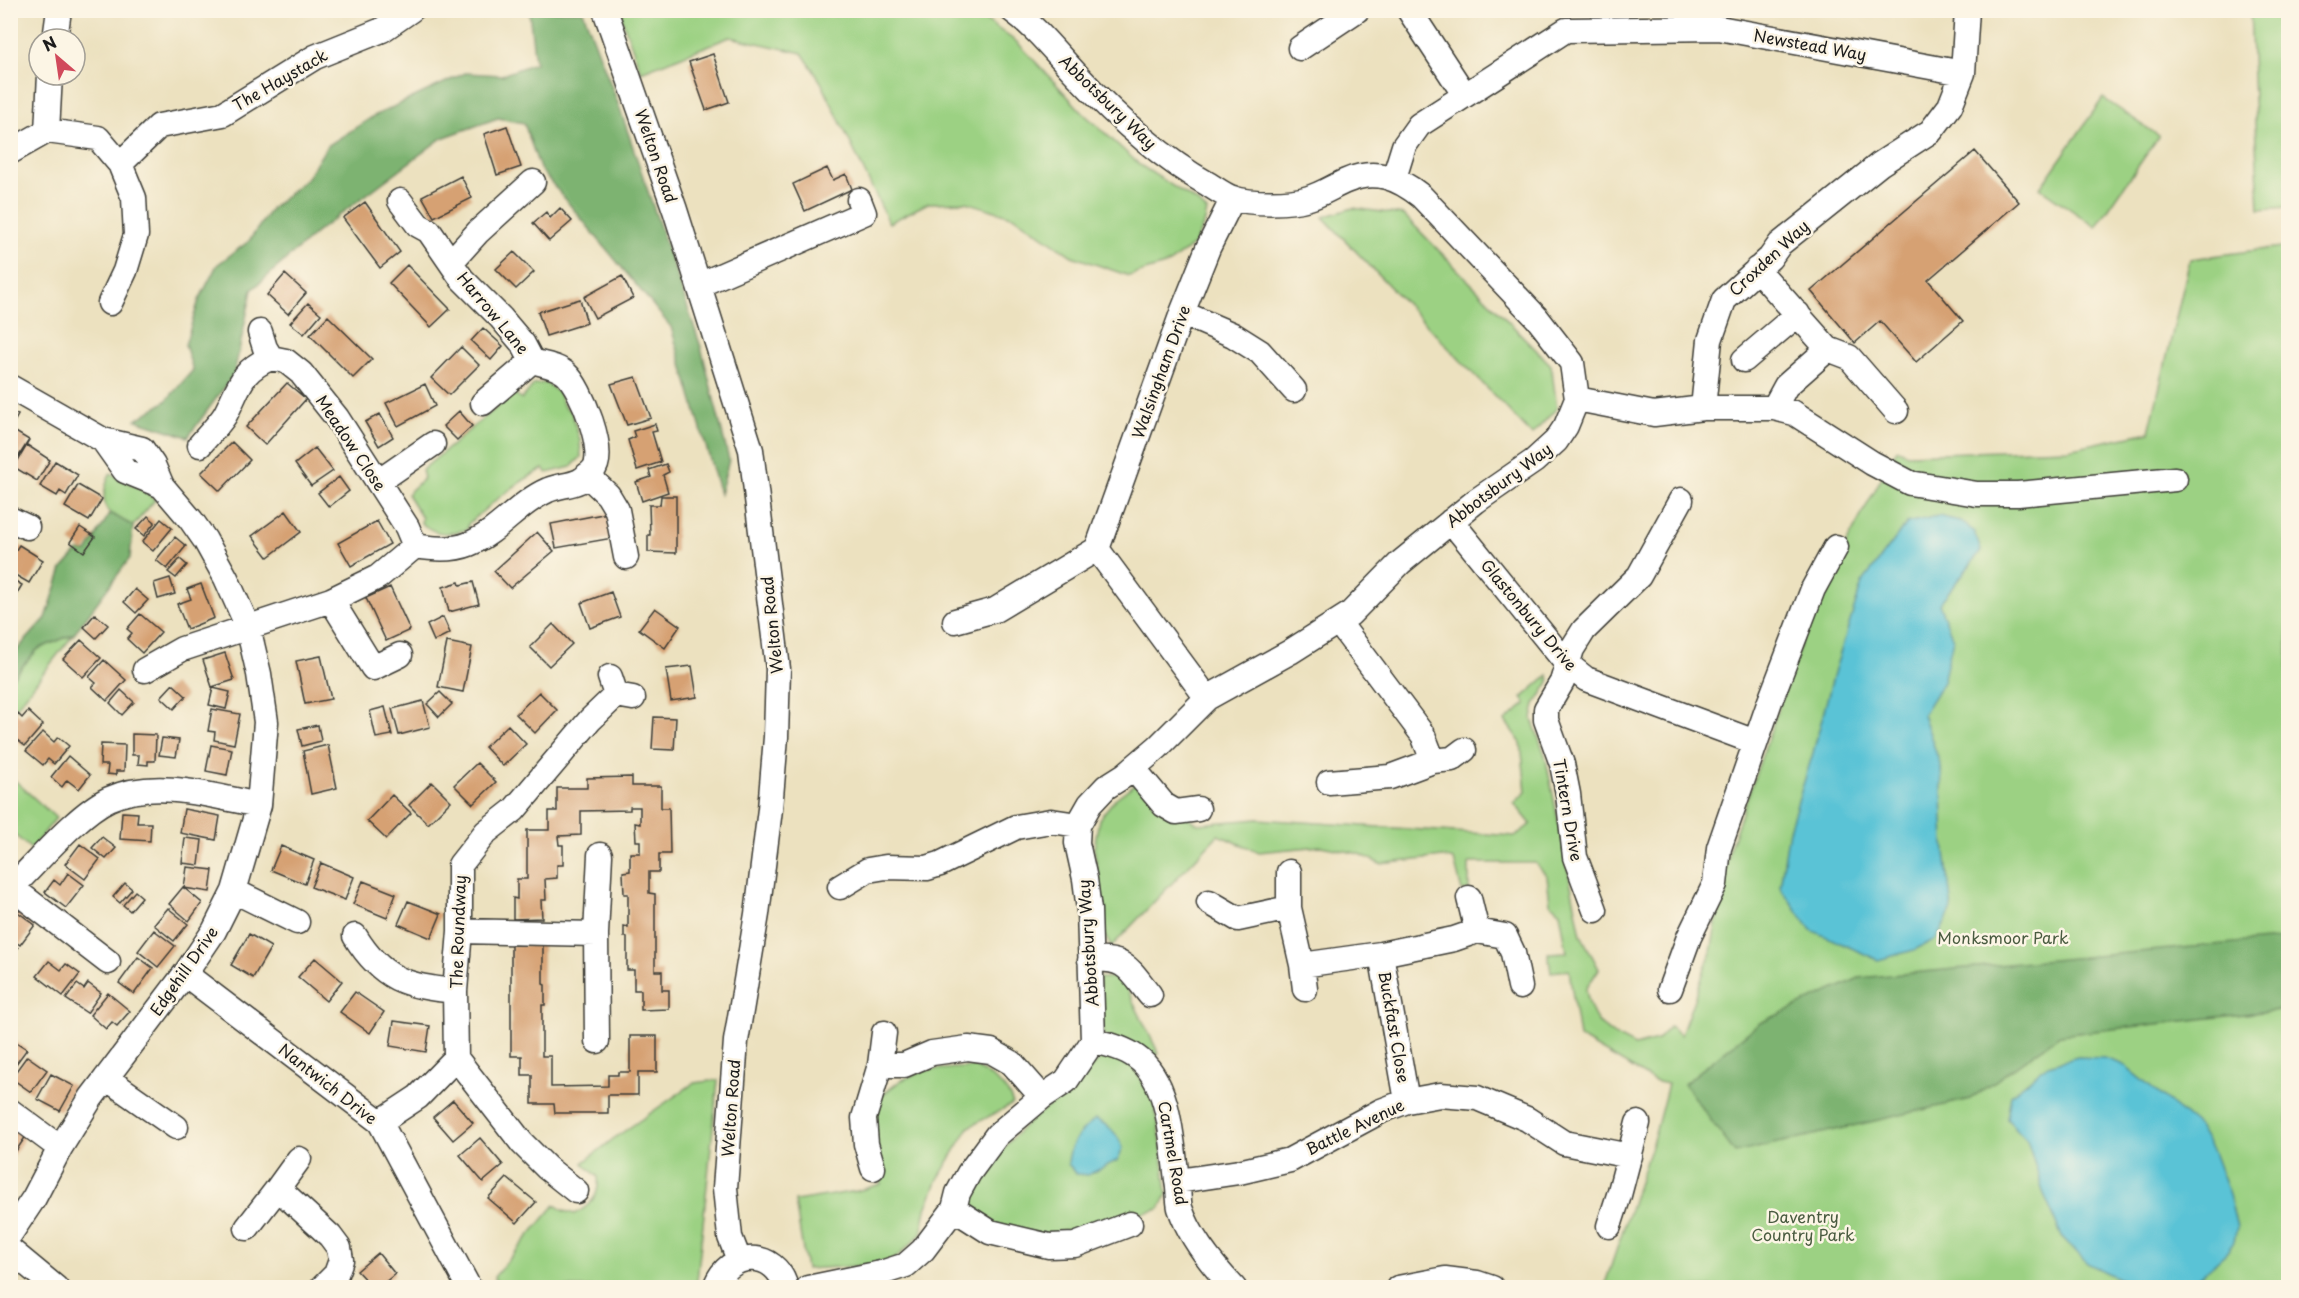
<svg xmlns="http://www.w3.org/2000/svg" width="2299" height="1298" font-family="'Playpen Sans',sans-serif">
  <style>
    .green { fill: #9cd183; stroke: #5c7650; stroke-width: 1.5 }
    .forest { fill: #7db371; stroke: #4c6846; stroke-width: 1.5 }
    .water { fill: #5ac3d6; stroke: #3b7079; stroke-width: 1.5 }
    .building { fill: #d6a173 }
    .lines { fill: none; stroke-linecap: round; stroke-linejoin: round }
    .minor-casing { stroke: #3b3a34; stroke-width: 27 }
    .minor { stroke: #fff; stroke-width: 24 }
    .labels { text-anchor: middle; stroke-width: 5; stroke-linejoin: round; paint-order: stroke }
    .street-label { font-size: 16px; fill: #1c1c1c; stroke: #fcf5e5 }
    .park-label { font-size: 16px; fill: #495b40; stroke: #fcf5e5 }
  </style>
  <rect width="100%" height="100%" fill="#fcf5e5"/>
  <filter id="ink" filterUnits="userSpaceOnUse"><feTurbulence type="fractalNoise" baseFrequency=".0167" numOctaves="2"/><feDisplacementMap in="SourceGraphic" scale="12" xChannelSelector="R" yChannelSelector="G"/><feConvolveMatrix kernelMatrix="1 2 1 2 8 2 1 2 1" color-interpolation-filters="sRGB"/></filter>
  <filter id="wash" filterUnits="userSpaceOnUse"><feTurbulence type="fractalNoise" baseFrequency=".008" numOctaves="4" result="noise"/><feDisplacementMap in="SourceGraphic" scale="24" xChannelSelector="R" yChannelSelector="G"/><feGaussianBlur stdDeviation="1.35" result="paint"/><feColorMatrix in="noise" values="0 0 0 0 0 0 0 0 0 0 0 0 0 0 0 0 0 1.4 0 .05"/><feComposite in="paint" operator="in"/></filter>
  <g filter="url(#wash)">
    <rect width="100%" height="100%" fill="#ece1bf"/>
    <path class="green" d="M623,10L973,11L1018,43L1083,113L1140,165L1196,201L1207,211L1205,221L1195,243L1168,264L1129,276L1072,256L1015,217L966,202L928,203L889,223L821,82L802,53L730,37L641,72L622,19Z
      M2250,11H2288V207L2259,209Z
      M2103,98L2159,136L2096,227L2040,188Z
      M1353,208L1404,215L1551,365L1557,408L1532,435L1323,217Z
      M2288,246V1287H1604L1655,1134L1668,1084L1654,1081L1579,1037L1569,970L1551,972L1548,953L1567,952L1560,912L1550,903L1547,876L1535,863H1469V890L1462,891L1454,860L1443,857L1380,864L1360,854L1321,846L1259,852L1218,835L1112,946L1102,933L1099,881L1094,848L1099,819L1115,799L1136,783L1198,824L1258,819L1515,836L1531,824L1514,803L1526,792L1521,743L1505,721L1526,704L1522,698L1548,675L1549,682L1535,704L1532,719L1545,755L1581,935L1599,969L1586,989C1592,1025 1604,1030 1635,1046L1657,1040L1670,1026L1681,1035L1711,952L1729,850L1817,598L1897,449L1907,454L2068,449L2149,432L2190,259Z
      M546,383L559,393L564,407L571,411L580,440L581,457L571,467L547,473L543,469C514,484 492,503 468,524V529C449,535 437,536 421,523L422,518L407,494L424,478L422,470L514,393L522,399L534,384Z
      M111,473C126,483 143,487 155,500L133,526C127,522 117,519 111,514C99,504 105,484 111,473Z
      M74,634L11,714V679L38,649Z
      M10,776L56,818L31,849L11,832Z
      M1121,977L1159,1054L1151,1057L1104,1035L1099,978Z
      M1113,1055L1133,1067L1151,1093L1159,1127L1167,1194L1160,1209L1112,1220L1078,1237L1045,1240L1002,1228L971,1206C986,1167 1012,1132 1046,1108C1054,1102 1067,1099 1074,1091C1088,1073 1089,1061 1113,1055Z
      M975,1067C992,1077 1007,1085 1013,1104L969,1127L938,1179L926,1209L921,1234L896,1258L874,1265L806,1269L795,1201L857,1191L881,1184L873,1123L877,1099L900,1081L924,1070Z
      M718,1080L697,1281L689,1288L499,1287L494,1277L555,1205L564,1211L575,1214C591,1205 600,1195 598,1177L583,1163L613,1139L694,1083Z"/>
    <path class="forest" d="M529,11H583L620,109L701,347L729,460L720,494L671,327L540,169L524,123L498,118L442,138L318,231L252,290L234,374L188,437L136,420L166,401L193,370L185,345L199,300L217,265L249,241L271,209L307,178L327,146L374,116L465,73L502,75L535,63Z
      M110,513L133,526L130,558L74,634L38,649L11,679V650L15,652L46,618L62,569L78,551L87,552Z
      M2288,938V1009L2060,1035L1970,1099L1735,1153L1684,1084L1760,1023L1859,978Z"/>
    <path class="water" d="M1938,516L1960,521L1975,532L1981,551L1939,604L1953,639L1943,682L1923,714L1941,767L1944,844L1952,909L1936,939L1914,950L1878,960L1811,930L1780,887L1789,830L1813,753L1834,673L1862,583L1907,523Z
      M2078,1057L2104,1058L2122,1064L2198,1126L2213,1152L2229,1195L2237,1227L2234,1242L2226,1253L2193,1282L2175,1287H2132L2124,1281L2087,1263L2062,1237L2044,1194L2027,1140L2007,1119L2011,1095L2048,1065Z
      M1095,1119C1110,1126 1117,1133 1123,1148L1118,1160L1088,1175L1077,1174L1068,1164C1069,1143 1080,1132 1095,1119Z"/>
    <g id="blocks">
      <path class="building" d="M713,54L729,102L706,110L689,62Z
        M507,126L521,167L497,175L484,134Z
        M1975,151L2019,202L1928,280L1963,321L1916,362L1880,321L1855,343L1811,291Z
        M827,168L833,180L846,174L852,189L805,211L793,184Z
        M461,176L472,198L434,217L422,196Z
        M365,202L400,252L380,268L343,218Z
        M560,208L572,221L549,241L533,223L546,212L550,218Z
        M514,252L534,272L516,289L496,269Z
        M407,265L450,309L431,327L389,283Z
        M285,274L306,293L288,314L267,295Z
        M622,276L633,298L595,318L584,297Z
        M580,299L587,323L546,336L538,312Z
        M308,303L321,314L304,334L290,323Z
        M328,316L372,359L353,378L310,335Z
        M483,328L503,346L491,360L471,341Z
        M461,347L479,365L449,395L431,378Z
        M636,377L651,418L627,425L611,384Z
        M287,383L306,399L265,445L246,427Z
        M425,384L435,406L398,426L386,403Z
        M10,411L18,415L10,429Z
        M459,411L472,426L457,440L443,426Z
        M380,414L393,437L379,446L365,422Z
        M655,424L657,431L652,432L661,462L637,470L628,440L635,437L633,431Z
        M14,431L29,440L19,456L10,451V437Z
        M232,442L250,460L220,491L201,473Z
        M27,445L50,460L37,481L14,467Z
        M315,448L333,471L311,486L295,464Z
        M55,461L78,475L66,495L60,491L57,496L40,486Z
        M666,464L669,472L663,475L668,492L642,501L636,482L651,477L649,470Z
        M339,477L349,491L329,507L318,493Z
        M78,485L102,499L89,521L65,507Z
        M661,496H676V553L648,552V535H650L649,505H660Z
        M286,511L301,532L268,557L252,536Z
        M608,513L613,538L556,548L551,524Z
        M148,516L155,522L144,536L136,529Z
        M161,519L172,528L153,551L142,542Z
        M377,521L390,544L351,566L338,543Z
        M80,527L95,537L84,552L70,542Z
        M537,532L554,551L510,588L494,571Z
        M175,537L186,546L167,569L156,560Z
        M19,545L43,560L29,583L10,572V559Z
        M180,559L187,565L176,578L168,572Z
        M10,578L22,585L10,605Z
        M170,578L175,594L158,599L154,583Z
        M459,582L460,585L473,582L479,604L449,612L443,587Z
        M201,584L214,618L187,629L177,604L191,599L187,589Z
        M390,587L410,630L386,641L366,598Z
        M135,589L148,600L136,613L124,602Z
        M611,592L620,617L590,628L581,603Z
        M655,608L680,626L665,648L639,629Z
        M95,614L108,625L96,638L84,627Z
        M140,614L161,632L142,653L127,639L132,633L127,629Z
        M443,617L450,633L434,641L427,625Z
        M553,624L572,644L549,666L530,647Z
        M81,640L101,658L83,677L63,659Z
        M447,642L472,647L463,692L438,687Z
        M225,653L234,680L212,687L203,660Z
        M321,656L331,699L305,704L296,661Z
        M104,660L126,680L107,701L92,687L96,683L89,677Z
        M692,666L697,697L671,701L666,669Z
        M173,684L186,696L174,709L161,697Z
        M213,688L230,692L226,709L209,705Z
        M121,690L134,702L122,715L110,703Z
        M440,692L452,704L439,717L427,704Z
        M539,692L557,710L535,733L516,714Z
        M423,701L430,727L399,735L392,709Z
        M385,707L392,735L376,738L370,711Z
        M212,709L240,714L234,744L214,740L215,732L208,731Z
        M28,711L43,725L25,746L17,740L10,747V718L16,712L22,718Z
        M654,717L676,718L674,750L652,749Z
        M318,725L321,741L302,746L298,729Z
        M508,725L526,744L503,766L485,747Z
        M43,732L54,742L58,737L69,746L54,764L48,759L43,765L26,751Z
        M132,734L156,735L155,761H148V765L138,764L139,755H132Z
        M162,738L179,740L176,757L159,755Z
        M101,744L125,745L124,771H116V775L107,774L108,765H100Z
        M211,745L232,749L227,775L206,771Z
        M328,745L337,788L311,794L303,751Z
        M68,756L90,775L79,789L67,780L62,787L51,777Z
        M477,763L496,782L473,804L454,785Z
        M632,777V786H661V808H669L670,854H659V872H649V893L655,894V971H662V990H669V1009L641,1010V990H634V970H627V937H624V926L628,927V894H624L623,872L630,871V853H640V841H636L635,823L640,824V807H630V810L581,811V835L558,836L559,845H563V865H557V878L545,879L546,900H541L542,918L513,919V898L517,899V879H527V830H549V811H557V788H587V778Z
        M432,782L451,801L428,824L409,805Z
        M392,795L411,813L386,839L367,821Z
        M184,809L220,816L216,840L180,833Z
        M122,812L138,813L137,823H151L150,841L120,839Z
        M102,837L116,848L106,859L92,848Z
        M185,838L202,840L199,865L182,863Z
        M80,844L100,859L85,879L65,864Z
        M281,846L314,860L305,884L271,870Z
        M321,863L354,877L345,900L311,887Z
        M187,867L213,870L210,892L184,888Z
        M68,873L84,885L66,908L45,892L54,880L60,885Z
        M363,881L396,894L387,918L353,904Z
        M125,883L132,889L120,903L113,897Z
        M183,887L202,903L189,921L169,904Z
        M135,891L142,897L130,911L123,905Z
        M408,901L441,914L431,938L398,924Z
        M168,908L188,924L174,941L154,925Z
        M15,910L35,925L20,945L10,938V916Z
        M154,930L175,946L158,967L138,951Z
        M249,934L271,947L253,978L231,965Z
        M10,942L18,948L10,959Z
        M511,945H543V984L545,985V1005H542V1056H551V1087L608,1086V1075H618V1072H630V1036H657V1072H638V1095H608V1113H555L554,1104H532V1075H522V1056H511Z
        M138,957L153,968L134,994L119,983Z
        M315,958L342,981L326,1001L298,977Z
        M49,961L61,970L66,964L80,974L63,996L37,976Z
        M88,983L101,993L87,1013L66,999L77,984L84,989Z
        M355,992L384,1012L370,1033L340,1012Z
        M108,993L130,1011L117,1026L112,1022L106,1029L90,1015Z
        M394,1021L430,1026L426,1052L390,1046Z
        M10,1038L27,1049L10,1072Z
        M27,1056L47,1070L31,1092L11,1078Z
        M51,1074L74,1086L60,1111L37,1099Z
        M453,1100L473,1123L453,1140L433,1117Z
        M10,1126L26,1136L10,1160Z
        M480,1138L503,1165L483,1182L460,1155Z
        M507,1178L536,1202L517,1223L488,1198Z
        M378,1253L395,1274L379,1287H372L357,1271Z"/>
    </g>
  </g>
  <g filter="url(#ink)">
    <use href="#blocks" fill-opacity="0" stroke="#3b3a34" stroke-width="1.5"/>
    <g class="lines">
      <g class="minor-casing">
        <path id="minor" d="M605,10L675,210L751,450L778,669L776,737L770,809L757,914L736,1041L725,1188L730,1237L739,1260
          M1012,10C1037,28 1055,52 1076,74C1115,116 1159,157 1208,184C1216,189 1224,195 1232,198C1251,204 1290,204 1309,198C1322,194 1334,186 1346,181C1376,168 1398,178 1421,196L1537,318L1572,363L1577,399L1566,426L1556,441L1534,461L1476,501L1400,563L1350,614L1290,652L1207,698L1158,747L1125,775L1106,787L1090,804L1078,825L1077,843L1085,879L1089,910L1093,1041
          M1409,10L1464,94
          M55,39L59,10
          M1300,48L1357,10
          M47,131L50,75
          M10,152L47,131L98,138L120,164L134,198L136,235L125,271L110,303
          M120,164L159,126L223,114L315,57L382,30L411,10
          M1394,178L1404,146L1419,125L1566,30L1719,28L1963,73
          M452,261L478,232L533,182
          M1757,269L1828,349L1786,386L1774,408
          M699,285L864,213L859,200
          M1182,313L1233,335L1260,352L1294,390
          M260,332L265,348L271,358L286,361L301,373L337,418L407,527L415,546
          M1828,349L1849,357L1896,411
          M1744,360L1798,314
          M10,387L103,440L125,471L162,486L191,520L205,540L226,578L248,627L259,674L266,722L259,805L234,891L214,931L185,974L91,1098L60,1148L34,1198L10,1234
          M1577,399L1654,414L1703,408L1710,340L1724,300L1770,258L1780,244L1880,164L1931,131L1950,106L1963,73L1967,10
          M483,403L532,361
          M1703,408H1774L1794,413L1872,463L1910,483L1977,494H2018L2175,479
          M103,440L142,449L153,465L162,486
          M200,445C208,435 218,426 225,415C239,389 240,370 271,358
          M587,475L608,495L617,510L626,557
          M378,482L433,444
          M10,519L27,527
          M1451,521L1567,664L1586,679L1755,742
          M1097,549L1207,698
          M331,600L373,668L400,655
          M955,621L995,610L1097,549L1182,313L1208,248L1233,198
          M1339,623L1423,735L1433,761
          M145,670L182,649L331,600L378,577L415,546C432,549 452,551 469,544C499,532 518,503 548,490C566,483 579,487 593,470C608,454 581,387 566,374C558,366 542,364 532,361L523,344L501,318L462,279L429,231L418,225L400,201
          M610,677L616,695L633,698
          M1133,768L1164,805L1176,812L1198,809
          M1329,782L1390,777L1433,761L1452,759L1464,750
          M840,887L868,870L886,867L927,868L940,864L1016,827L1051,821L1078,825
          M12,888L108,962
          M10,889C37,863 77,814 109,799C155,778 213,796 259,805
          M234,891L297,922
          M1469,898L1477,931
          M1209,902L1238,919L1289,908V872
          M1289,908L1302,965L1381,954L1454,939L1477,931L1505,936L1513,953L1520,987
          M1595,910L1575,857L1568,794L1562,764L1546,720V709L1562,682L1572,649L1584,630L1639,576L1681,500
          M460,931L596,934L597,1041
          M596,934L600,855
          M355,936C382,980 406,986 455,991
          M1381,954L1407,1101
          M1090,960C1126,957 1129,969 1150,995
          M1302,965L1305,989
          M185,974L380,1122L469,1288
          M1670,989L1689,937L1715,884L1719,848L1770,701L1813,589L1836,547
          M1093,1041C1108,1044 1124,1048 1136,1057C1170,1080 1172,1142 1177,1180C1179,1189 1178,1199 1180,1208C1190,1238 1212,1265 1234,1288
          M456,1058L522,1143L547,1168L576,1191
          M880,1065H904L932,1053L968,1048L991,1051L1012,1063L1042,1097
          M106,1078L176,1127
          M10,1111L60,1148
          M380,1122L418,1097L456,1058L455,991L460,931V865L486,832L514,810L590,720L616,695
          M873,1168L866,1144L864,1118L880,1065L884,1033
          M1178,1181L1239,1172L1290,1160L1381,1111L1407,1101L1440,1095L1477,1098L1527,1119L1564,1143L1630,1156
          M278,1188L299,1159
          M954,1209L990,1232L1049,1246L1075,1245L1130,1224
          M1609,1226L1619,1195L1638,1123
          M247,1228L278,1188L330,1236L339,1248L341,1260L336,1274L322,1288
          M10,1250L56,1288
          M715,1288C727,1250 776,1248 786,1288
          M808,1288L881,1273L906,1265L923,1250L954,1209L958,1193L969,1173L997,1135L1042,1097L1066,1081L1093,1041
          M1398,1288L1445,1279L1477,1283L1492,1288"/>
      </g>
      <use href="#minor" class="minor"/>
    </g>
  </g>
  <g class="labels">
    <g class="street-label">
      <text transform="translate(1810 45) rotate(10)" y="6">Newstead Way</text>
      <text transform="translate(280 80) rotate(-30)" y="6">The Haystack</text>
      <text transform="translate(1108 102) rotate(44)" y="6">Abbotsbury Way</text>
      <text transform="translate(656 156) rotate(71)" y="6">Welton Road</text>
      <text transform="translate(1769 258) rotate(-43)" y="6">Croxden Way</text>
      <text transform="translate(493 313) rotate(50)" y="6">Harrow Lane</text>
      <text transform="translate(1161 372) rotate(-70)" y="6">Walsingham Drive</text>
      <text transform="translate(351 443) rotate(56)" y="6">Meadow Close</text>
      <text transform="translate(1499 485) rotate(-37)" y="6">Abbotsbury Way</text>
      <text transform="translate(1529 615) rotate(50)" y="6">Glastonbury Drive</text>
      <text transform="translate(772 625) rotate(-96)" y="6">Welton Road</text>
      <text transform="translate(1568 810) rotate(80)" y="6">Tintern Drive</text>
      <text transform="translate(458 932) rotate(-88)" y="6">The Roundway</text>
      <text transform="translate(1088 943) rotate(-94)" y="6">Abbotsbury Way</text>
      <text transform="translate(184 971) rotate(-55)" y="6">Edgehill Drive</text>
      <text transform="translate(1394 1027) rotate(80)" y="6">Buckfast Close</text>
      <text transform="translate(328 1084) rotate(38)" y="6">Nantwich Drive</text>
      <text transform="translate(731 1108) rotate(-86)" y="6">Welton Road</text>
      <text transform="translate(1355 1127) rotate(-26)" y="6">Battle Avenue</text>
      <text transform="translate(1173 1153) rotate(80)" y="6">Cartmel Road</text>
    </g>
    <g class="park-label">
      <text x="2003" y="944">Monksmoor Park</text>
      <text x="1803" y="1223">Daventry<tspan x="1803" dy="18">Country Park</tspan></text>
    </g>
  </g>
  <rect width="2299" height="1298" fill="none" stroke="#fcf5e5" stroke-width="36"/>
  <g transform="translate(57 57) rotate(331)"><circle r="28" fill="#fcf5e5" stroke="#a29e95" stroke-width="1.5"/>
  <path d="M0-4.5L10 22L0 15L-10 22Z" fill="#d1495b"/>
  <text y="-9" font-size="16" font-weight="bold" text-anchor="middle" fill="#1c1c1c">N</text>
  </g>
</svg>
